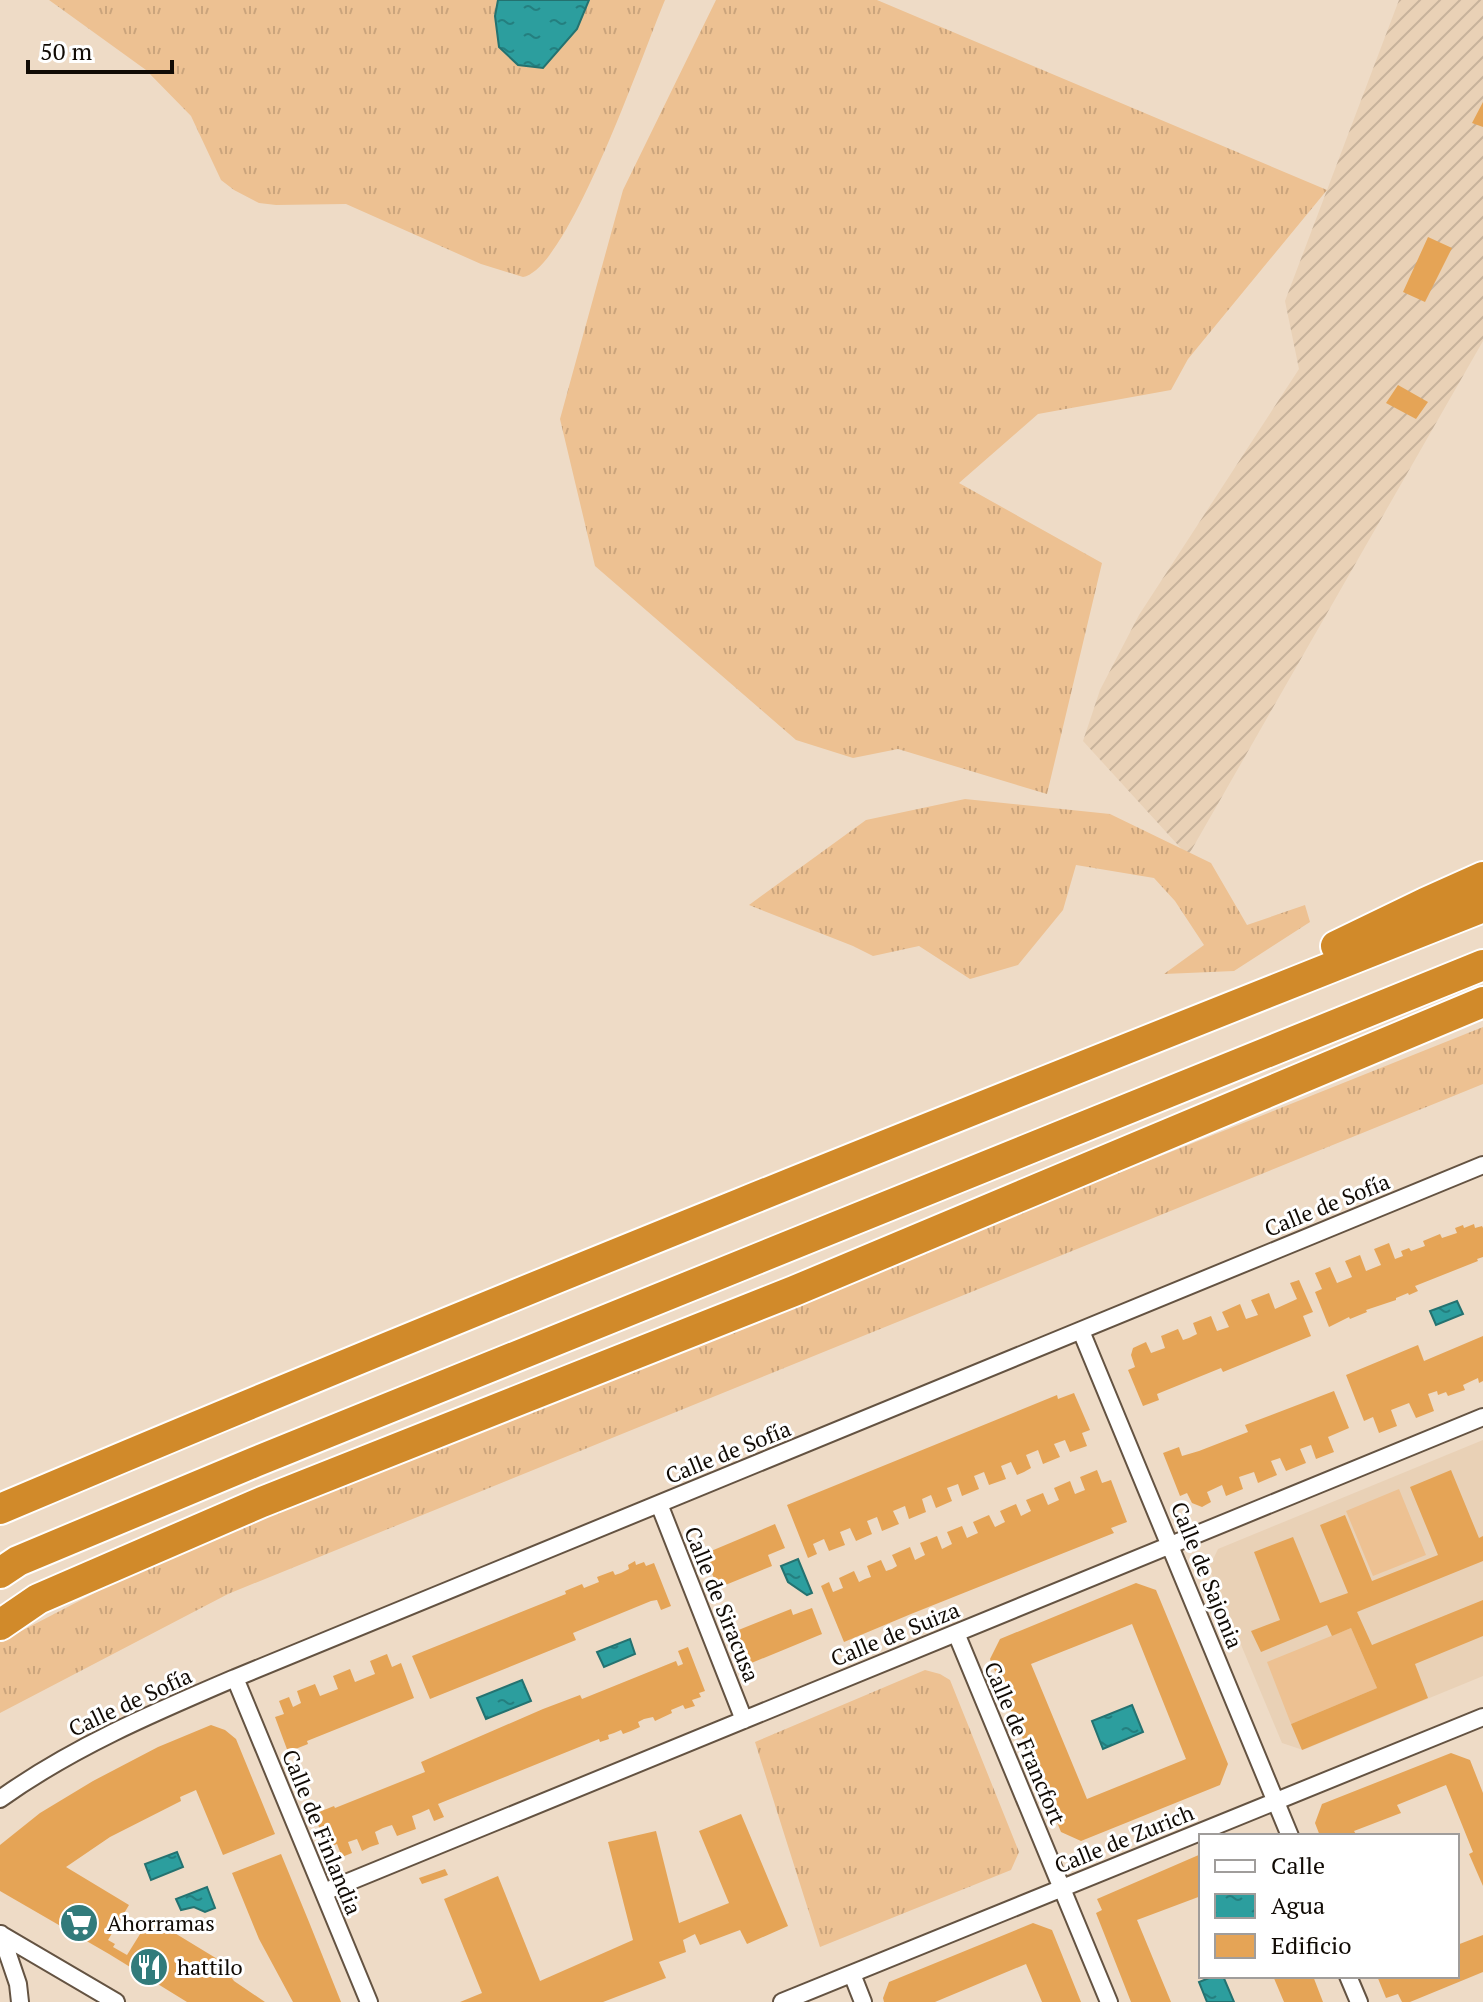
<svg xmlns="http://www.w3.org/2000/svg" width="1483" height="2002" font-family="'PT Serif',serif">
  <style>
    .built { fill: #e9d1b6 }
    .industrial { fill: url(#industrial-furrows) }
    .grass { fill: url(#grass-tufts) }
    .garden { fill: #edc192 }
    .water { fill: url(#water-ripples); stroke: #247270; stroke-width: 2 }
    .building { fill: #e5a456; fill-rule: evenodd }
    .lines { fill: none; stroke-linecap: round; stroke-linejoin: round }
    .street-casing { stroke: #645342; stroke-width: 20 }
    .highway-casing { stroke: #fff; stroke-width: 34 }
    .street { stroke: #fff; stroke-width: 16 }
    .highway { stroke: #d18a2a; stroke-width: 30 }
    .labels { text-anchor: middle; stroke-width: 6; stroke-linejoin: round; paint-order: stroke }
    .street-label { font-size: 22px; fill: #110b05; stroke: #fff }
    .poi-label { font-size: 22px; fill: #110b05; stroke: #fff; text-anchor: start }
  </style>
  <defs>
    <pattern id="industrial-furrows" width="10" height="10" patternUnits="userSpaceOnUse" patternTransform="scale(2)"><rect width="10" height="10" fill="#e9d1b6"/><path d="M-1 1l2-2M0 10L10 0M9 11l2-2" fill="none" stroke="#c7b29b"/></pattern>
    <pattern id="grass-tufts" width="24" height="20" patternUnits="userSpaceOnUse" patternTransform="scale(2)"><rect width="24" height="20" fill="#edc192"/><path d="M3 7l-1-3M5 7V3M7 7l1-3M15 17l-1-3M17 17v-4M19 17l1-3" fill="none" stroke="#caa47c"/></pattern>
    <pattern id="water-ripples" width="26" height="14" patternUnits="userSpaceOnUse" patternTransform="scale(2)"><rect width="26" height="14" fill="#2c9e9e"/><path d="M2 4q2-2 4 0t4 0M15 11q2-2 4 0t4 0" fill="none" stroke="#247f7f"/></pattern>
  </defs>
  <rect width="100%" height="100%" fill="#eedbc6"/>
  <path class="built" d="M1483,1440V1676L1303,1750L1282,1743L1209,1568L1218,1549Z"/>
  <path class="industrial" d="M1399,0H1483V341L1188,856L1083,741L1100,690L1139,615L1299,369L1285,301Z"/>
  <path class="grass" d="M49,0H498L495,16L577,29L589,0H665C645,47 569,269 523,277L481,264L346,204L276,205L259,203L234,190L221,180L191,116L146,70Z
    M716,0H877L1327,190L1188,359L1171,390L1038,414L959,483L1102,563L1047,794L898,749L853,758L796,740L595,566L560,419L623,190Z
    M965,799L1110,814L1211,863L1247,925L1305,905L1310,922L1234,971L1164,974L1204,945L1175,901L1154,878L1076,865L1063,910L1018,965L970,979L919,946L873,956L853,946L749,905L866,820Z
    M1483,1027V1084L228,1594L0,1713V1642L139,1570L733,1327Z
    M925,1670L940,1674L950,1680L1019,1852L1011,1870L820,1947L755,1742Z"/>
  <path class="garden" d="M1399,1489L1426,1555L1373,1576L1346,1511Z
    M1351,1628L1377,1688L1291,1724L1267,1662Z"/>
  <path class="water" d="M498,0H589L577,29L543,68L518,65L499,47L495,16Z
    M1457,1301L1463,1314L1436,1325L1430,1311Z
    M798,1559L812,1593L807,1595L788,1582L781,1566Z
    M630,1639L635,1654L604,1667L597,1652Z
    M522,1680L531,1701L486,1719L477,1698Z
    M1132,1705L1143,1732L1103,1749L1092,1721Z
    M177,1852L183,1867L151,1880L145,1864Z
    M207,1887L215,1908L205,1912L194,1907L181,1910L176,1899Z
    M1214,1976H1223L1234,2002H1207L1199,1982Z"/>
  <path class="building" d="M1483,102V127L1472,123Z
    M1428,237L1452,248L1425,302L1403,292Z
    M1398,385L1428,402L1416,419L1386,403Z
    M1474,1224L1475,1228L1482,1226L1483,1228V1257L1477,1259L1478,1261L1415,1286L1418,1291L1409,1295L1408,1293L1396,1298V1300L1366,1310L1367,1312L1350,1319L1349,1317L1329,1327L1315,1292L1322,1289L1315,1273L1330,1267L1337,1283L1352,1277L1345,1261L1360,1255L1366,1271L1381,1265L1374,1249L1389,1243L1395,1259L1403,1256L1401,1251L1409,1248L1411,1251L1425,1246L1423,1241L1440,1234L1442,1238L1457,1233L1455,1228L1463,1225L1464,1228Z
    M1299,1280L1313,1312L1303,1316L1311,1336L1223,1372L1221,1368L1157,1394L1159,1400L1143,1406L1128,1370L1135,1367L1131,1355L1133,1348L1146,1342L1151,1353L1165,1348L1161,1336L1178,1329L1183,1340L1189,1338L1197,1334L1193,1323L1211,1316L1217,1331L1229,1327L1222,1312L1240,1304L1246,1319L1258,1315L1251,1300L1269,1293L1275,1309L1297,1299L1290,1283Z
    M1483,1336V1381L1479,1383L1478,1378L1463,1385L1465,1390L1448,1396L1446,1392L1438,1395L1437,1391L1428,1394L1434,1411L1416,1418L1409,1403L1391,1410L1397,1426L1379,1433L1373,1417L1364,1421L1346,1375L1418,1345L1424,1361Z
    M1334,1391L1349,1428L1328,1437L1334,1452L1316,1459L1311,1445L1300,1449L1306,1463L1286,1471L1280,1458L1271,1461L1277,1475L1258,1483L1254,1472L1239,1477L1243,1489L1226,1496L1222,1485L1207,1492L1211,1502L1202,1507L1192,1503L1187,1493L1180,1496L1163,1453L1179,1447L1182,1456L1199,1451L1248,1432L1245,1425Z
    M1074,1393L1090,1430L1082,1433L1087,1446L1070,1452L1065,1440L1054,1444L1060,1457L1043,1464L1038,1450L1026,1455L1031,1468L1024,1472L1017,1475L1011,1462L1001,1466L1006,1479L989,1485L984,1472L974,1476L979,1489L962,1496L958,1484L947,1488L952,1501L936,1508L931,1495L922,1499L926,1512L909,1519L905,1506L893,1511L899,1524L882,1531L877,1517L867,1521L872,1534L856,1541L850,1528L840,1532L845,1545L829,1551L824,1539L813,1544L817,1554L808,1558L787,1505L1057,1395L1058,1399Z
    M1097,1470L1102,1483L1111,1480L1127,1522L1111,1528L1114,1533L911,1614L844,1642L821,1586L829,1582L833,1592L843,1588L839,1578L854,1571L859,1582L865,1579L871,1577L867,1566L881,1560L886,1571L892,1569L897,1566L892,1555L910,1547L915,1560L925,1555L920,1543L937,1536L942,1549L952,1544L947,1532L962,1526L967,1538L978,1533L973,1522L989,1515L995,1527L1005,1522L1000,1511L1016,1504L1021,1516L1031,1511L1026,1500L1043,1493L1048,1505L1059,1500L1054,1488L1070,1481L1075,1494L1085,1490L1080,1477Z
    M1451,1470L1479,1538L1483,1536V1561L1357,1612L1372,1645L1483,1600V1636L1415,1664L1428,1698L1302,1750L1291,1724L1377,1688L1351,1628L1332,1636L1327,1625L1261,1652L1251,1631L1280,1620L1254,1552L1293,1537L1320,1603L1348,1593L1320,1525L1345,1515L1372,1581L1438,1555L1410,1487Z
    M775,1524L785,1548L768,1555L772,1566L718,1588L704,1554Z
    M635,1561L636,1565L644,1562L646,1566L654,1563L671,1606L661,1610L657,1600L651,1601L573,1633L576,1640L430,1699L412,1656L566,1594L565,1591L582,1584L584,1588L599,1582L597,1577L613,1571L615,1575L621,1573L629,1569L628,1565Z
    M1136,1583L1156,1590L1228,1764L1220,1785L1081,1841L1061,1832L990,1659L1000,1639ZM1132,1624L1186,1759L1087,1799L1031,1664Z
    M812,1608L822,1634L749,1664L736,1631L791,1609L793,1615Z
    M688,1647L705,1691L699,1693L701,1697L692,1700L695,1706L685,1709L683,1705L671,1710L672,1713L655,1721L653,1717L644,1719L638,1722L640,1727L631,1731L623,1734L621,1730L614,1733L608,1735L609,1739L600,1742L599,1739L438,1804L444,1817L434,1821L429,1809L420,1813L412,1816L416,1829L397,1836L392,1825L383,1828L375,1832L379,1844L370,1847L362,1851L357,1839L348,1842L352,1853L342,1857L337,1844L327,1848L314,1814L334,1806L335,1808L425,1772L421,1762L543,1709L580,1695L582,1699L676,1661L678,1666L683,1664L678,1651Z
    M387,1654L392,1667L401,1663L414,1698L307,1741L308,1744L288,1752L275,1717L284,1714L279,1701L289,1697L293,1707L301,1703L297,1691L315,1684L320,1696L338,1689L333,1676L350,1669L355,1682L375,1674L370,1661Z
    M211,1725L225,1730L236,1739L275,1834L223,1855L196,1790L180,1797L181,1801L110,1837L66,1867L129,1905L108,1940L115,1944L113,1947L127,1955L150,1918L219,1960L234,1981L265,2002H187L109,1954L0,1891V1845L40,1813L93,1781L158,1747Z
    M1451,1753L1470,1760L1483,1793V1886L1469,1854L1473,1852L1446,1785L1397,1805L1401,1813L1354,1831L1357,1836H1320L1315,1823L1322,1804Z
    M741,1814L788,1926L747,1944L740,1930L700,1945L695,1934L683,1940L686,1952L659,1962L666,1978L603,2002H460L482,1993L444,1899L498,1876L540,1981L633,1940L608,1842L656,1831L679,1923L729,1903L699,1831Z
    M281,1854L309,1922L341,2002H293L259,1939L232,1873Z
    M1201,1854V1896L1137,1920L1171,2002H1131L1096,1913L1102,1910L1097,1899Z
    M445,1869L448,1875L422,1884L419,1878Z
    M1033,1923L1052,1930L1081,2002H1042L1026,1964L935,2002H884L883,1998L889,1982Z
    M1483,1935V1972L1410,2002H1402L1398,1994L1386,1998L1377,1976H1457V1945Z
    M1273,1976H1313L1323,2002H1284Z"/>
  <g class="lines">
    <g class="street-casing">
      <path id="street" d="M1081,1331L1290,1836
        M659,1504L744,1720
        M956,1633L1109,2002
        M235,1678L369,2002
        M0,1799C73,1747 153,1713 235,1678L1483,1165
        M324,1892L1483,1417
        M0,1934L116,2002
        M1,1934L18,1984L20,2002
        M852,1974L863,2002
        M1348,1976L1359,2002
        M782,2002L1483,1717"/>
    </g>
    <g class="highway-casing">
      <path id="highway" d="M1336,946L1425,903L1483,877
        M0,1509C491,1301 987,1104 1483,907
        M0,1573L18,1561L255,1462L1483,965
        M0,1625L38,1599L262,1502L794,1291L1483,1002"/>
    </g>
    <use href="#street" class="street"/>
    <use href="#highway" class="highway"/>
  </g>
  <defs>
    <g id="supermarket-disc" transform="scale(2)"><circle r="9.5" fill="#327b7b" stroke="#fff"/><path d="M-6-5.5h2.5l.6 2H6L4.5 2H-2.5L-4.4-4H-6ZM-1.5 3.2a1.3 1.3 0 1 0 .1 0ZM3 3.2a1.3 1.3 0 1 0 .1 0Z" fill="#fff"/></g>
    <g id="restaurant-disc" transform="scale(2)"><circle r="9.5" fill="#327b7b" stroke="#fff"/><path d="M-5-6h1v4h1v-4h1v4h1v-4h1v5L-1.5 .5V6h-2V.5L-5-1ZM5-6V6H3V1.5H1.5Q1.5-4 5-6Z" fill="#fff"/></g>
  </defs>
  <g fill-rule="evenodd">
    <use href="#supermarket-disc" x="79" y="1923"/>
    <use href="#restaurant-disc" x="149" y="1967"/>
  </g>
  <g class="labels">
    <g class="street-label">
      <text transform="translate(1327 1205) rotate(-22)" y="8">Calle de Sofía</text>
      <text transform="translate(728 1452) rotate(-22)" y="8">Calle de Sofía</text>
      <text transform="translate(1207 1575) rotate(68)" y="8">Calle de Sajonia</text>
      <text transform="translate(722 1604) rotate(68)" y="8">Calle de Siracusa</text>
      <text transform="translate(895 1634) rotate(-22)" y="8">Calle de Suiza</text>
      <text transform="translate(130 1702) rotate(-25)" y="8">Calle de Sofía</text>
      <text transform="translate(1025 1743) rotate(67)" y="8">Calle de Francfort</text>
      <text transform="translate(322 1832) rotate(68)" y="8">Calle de Finlandia</text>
      <text transform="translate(1124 1839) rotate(-22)" y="8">Calle de Zurich</text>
    </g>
    <g class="poi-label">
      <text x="107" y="1931">Ahorramas</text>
      <text x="177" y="1975">hattilo</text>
    </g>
  </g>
  <rect x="1199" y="1834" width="260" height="144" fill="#ffffff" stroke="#a09d9b" stroke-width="2"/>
  <rect x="1215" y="1860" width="40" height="12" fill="#ffffff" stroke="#a09d9b" stroke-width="2"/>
  <text x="1271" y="1874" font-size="24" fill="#110b05">Calle</text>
  <rect x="1215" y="1894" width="40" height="24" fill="url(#water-ripples)" stroke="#a09d9b" stroke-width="2"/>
  <text x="1271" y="1914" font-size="24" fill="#110b05">Agua</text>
  <rect x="1215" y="1934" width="40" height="24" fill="#e5a456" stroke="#a09d9b" stroke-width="2"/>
  <text x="1271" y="1954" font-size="24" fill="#110b05">Edificio</text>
  <path d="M28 60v12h144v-12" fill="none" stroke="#110b05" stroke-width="4"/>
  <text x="40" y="60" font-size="24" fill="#110b05" stroke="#ffffff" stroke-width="6" paint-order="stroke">50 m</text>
</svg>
